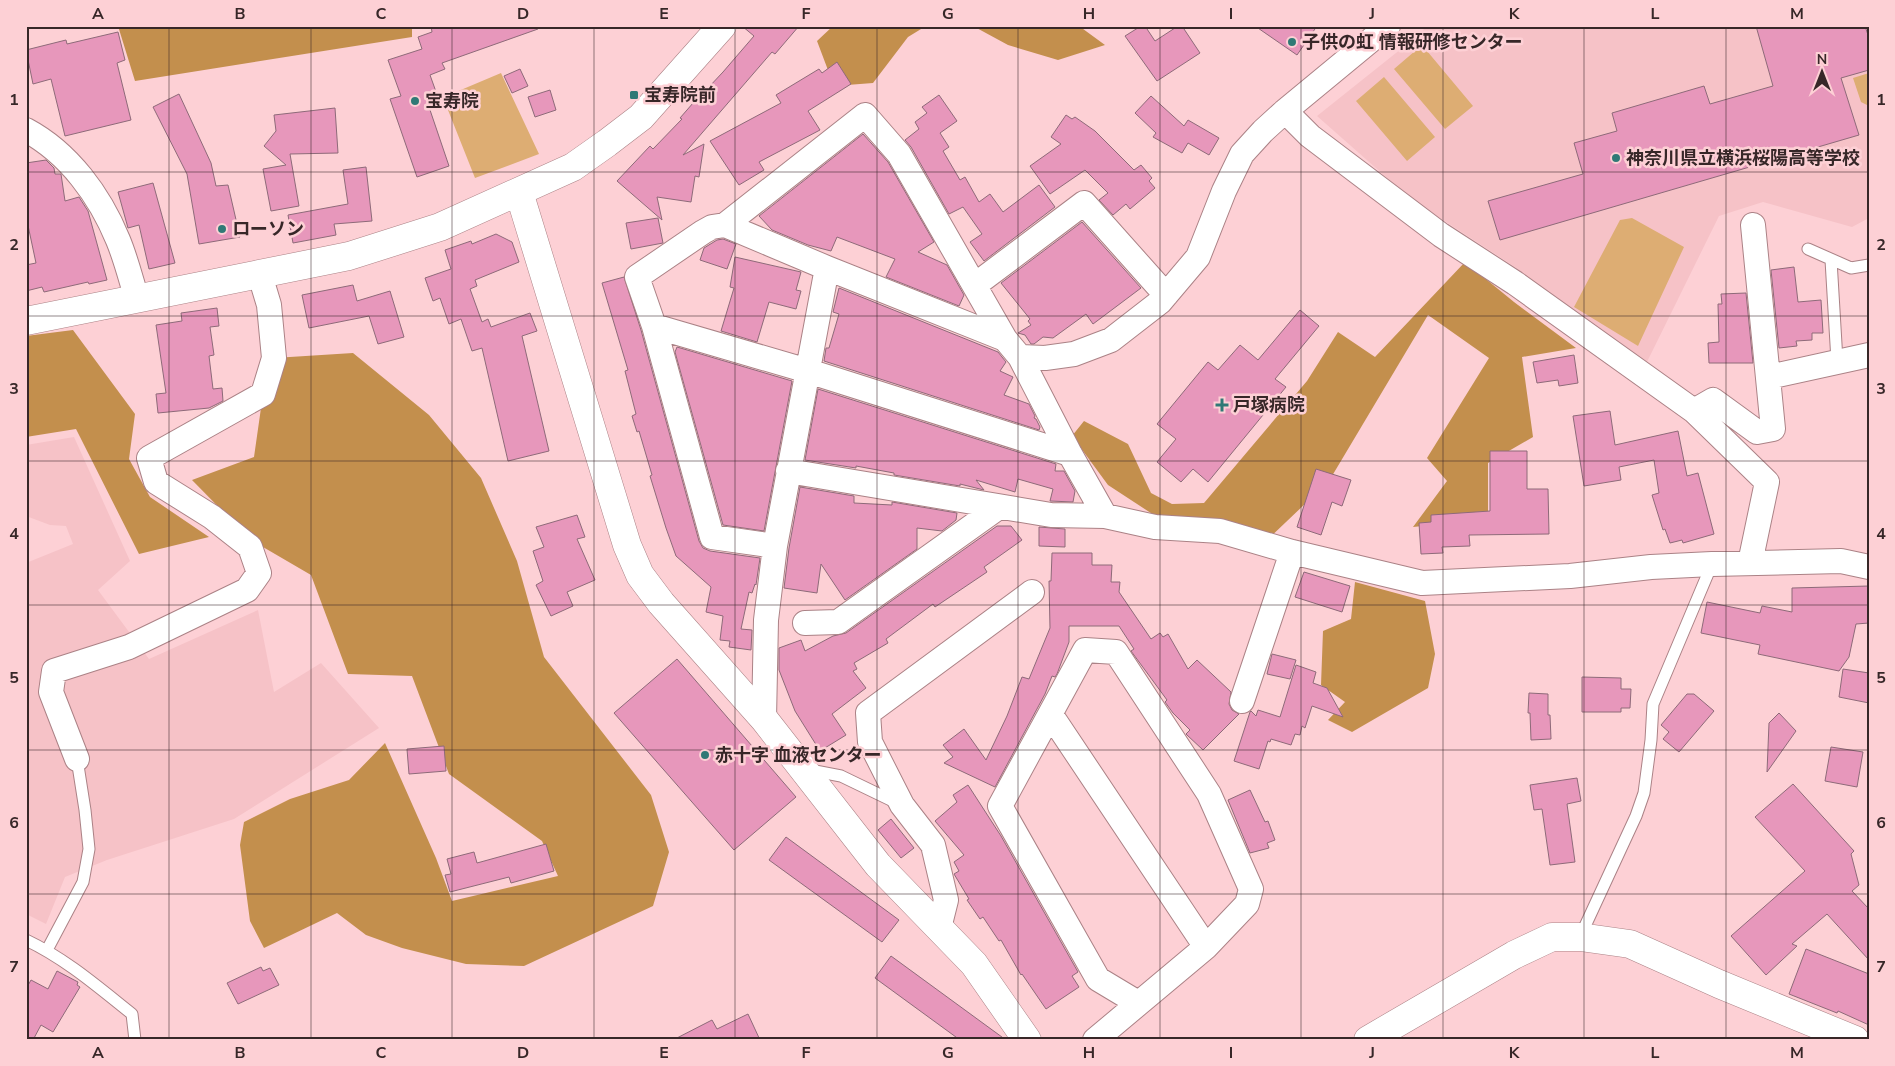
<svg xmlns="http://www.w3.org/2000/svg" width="1895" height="1066" font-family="'Nunito Sans','Noto Sans JP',sans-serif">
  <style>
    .built { fill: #f6c2c7 }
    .green { fill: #ddad73 }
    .forest { fill: #c38f4d }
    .building { fill: #e797bb; stroke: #8e6a79 }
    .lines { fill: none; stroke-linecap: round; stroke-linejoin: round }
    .service-casing { stroke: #ab8286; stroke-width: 13 }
    .minor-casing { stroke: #ab8286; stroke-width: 26 }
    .tertiary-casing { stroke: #ab8286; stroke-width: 29 }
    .service { stroke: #fff; stroke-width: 11 }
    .minor { stroke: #fff; stroke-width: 24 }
    .tertiary { stroke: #fff; stroke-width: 28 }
    .grid { fill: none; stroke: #372728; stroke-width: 1; stroke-opacity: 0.55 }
    .poi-dot { fill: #307976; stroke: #fdd0d5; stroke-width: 2 }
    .labels { text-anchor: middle; stroke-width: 5; stroke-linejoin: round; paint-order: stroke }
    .poi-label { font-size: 18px; font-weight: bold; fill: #372728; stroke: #fdd0d5; text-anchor: start }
    .neatline { fill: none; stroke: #372728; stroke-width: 2 }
    .grid-label { font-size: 16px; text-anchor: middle; font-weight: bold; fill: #372728 }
  </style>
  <rect width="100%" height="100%" fill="#fdd0d5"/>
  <path class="built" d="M1426,26H1869V218L1852,227L1763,202L1719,216L1643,370L1515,267L1411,199L1317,116L1421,33Z
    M74,437L130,561L98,590L149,659L258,610L274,692L321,663L379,728L234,819L107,860L65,877L46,924L26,914V563L73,544L66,526L50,525L26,516V445Z"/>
  <path class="green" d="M1422,45L1473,106L1445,129L1394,69Z
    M501,73L539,154L475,178L448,110L456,92Z
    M1869,73V106L1861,102L1853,78Z
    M1384,77L1435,137L1407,161L1356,101Z
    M1632,218L1684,247L1638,346L1574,307L1620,220Z"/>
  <path class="forest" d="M118,26H412V37L135,81Z
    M833,26H926L908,37L873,83L834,86L817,41Z
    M973,26H1079L1105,45L1058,60L1008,45Z
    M1465,262L1514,302L1576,348L1522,357L1533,437L1488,463V519L1413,527L1447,481L1427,458L1489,358L1428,315L1329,481L1263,544L1160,519L1108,485L1072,436L1084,421L1128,444L1151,493L1172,504L1204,503L1307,381L1338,332L1375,357Z
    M73,330L135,414L129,459L150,497L209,537L139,554L76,429L26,437V336Z
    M353,353L429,415L481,478L517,561L544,657L651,795L669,852L653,906L524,966L466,964L402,948L366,935L337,913L264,948L250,921L240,845L244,822L290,799L349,780L385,743L436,858L452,901L558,876L542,841L449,774L412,676L348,674L311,575L251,540L192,480L254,457L263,394L274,358Z
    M1355,582L1425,601L1435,654L1428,688L1352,732L1328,720L1345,702L1321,685L1323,631L1351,619Z"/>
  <path class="building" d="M431,26H538V29L442,63L445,69L430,75L440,103L429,107L449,166L417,177L390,99L401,96L388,60L422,49L418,37L432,32Z
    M742,26H799L775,54L772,52L683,155L704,144L699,177L695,176L691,202L657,197L662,220L617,181L650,146L653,149L682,119L680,118L707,87L708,88L723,72L754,36Z
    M1141,26H1145L1155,41L1178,26H1182L1200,53L1157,81L1125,36Z
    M1255,26H1317L1297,55Z
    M1756,26H1865L1869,38V70L1841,78L1859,135L1500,240L1488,201L1583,174L1574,143L1617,131L1612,113L1704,86L1710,104L1773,86Z
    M118,32L125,60L117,63L131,120L65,136L51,79L33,84L26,50L66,40L67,44Z
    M837,62L851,84L808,111L820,130L759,162L764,170L739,185L710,141L781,103L776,95L819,69L822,73Z
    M520,69L528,86L512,93L504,76Z
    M550,90L556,110L535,117L528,97Z
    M179,94L211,163L216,186L228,185L240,237L199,244L187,174L153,107Z
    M939,95L957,121L940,133L949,147L943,151L960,180L965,177L979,202L990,194L1003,212L1039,185L1055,207L984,261L970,242L982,234L963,207L949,214L911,147L905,140L919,129L915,122L927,113L922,107Z
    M1151,96L1184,126L1188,120L1219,138L1209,155L1188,143L1182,153L1153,137L1156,133L1135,113Z
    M335,108L338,153L290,154L299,206L271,211L263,169L286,165L264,146L276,131L274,115Z
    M1066,115L1072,119L1075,117L1095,131L1134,170L1141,165L1152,178L1149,181L1155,188L1130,209L1126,204L1113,215L1099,200L1108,193L1085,170L1050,194L1030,166L1061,144L1051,137Z
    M863,134L888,162L934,242L918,252L947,265L964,295L959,306L886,277L895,259L837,237L831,251L808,245L772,230L759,216Z
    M46,160L54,168L55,174H61L65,201L79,197L88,211L107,280L89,284L88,282L44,292L42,287L26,291V265L36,263L26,216V163Z
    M366,167L372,221L334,224L336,235L293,243L288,215L348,204L343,170Z
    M153,183L175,263L149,269L139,225L128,228L118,192Z
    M658,218L663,243L631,249L626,223Z
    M1082,222L1141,288L1093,324L1086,314L1053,338L1043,337L1034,344H1031L1025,335L1018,333L1031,325L1028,321L1030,319L1001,283Z
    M496,234L512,242L519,262L475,280L477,286L470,289L482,322L488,319L491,327L530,313L537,331L522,336L549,451L508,461L482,348L472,351L461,319L449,324L440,298L433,301L425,278L451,269L445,250L471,241L472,244Z
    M723,239L736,244L727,269L700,260L704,248L717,240Z
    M735,257L801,272L796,290L801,291L796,309L769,302L757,342L721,331L734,288L730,287Z
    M1794,267L1798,302L1821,300L1823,333H1812V340L1796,341L1797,346L1779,348L1771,270Z
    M624,277L641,330L699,541L703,548L710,551L760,558L756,585L755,584L752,593L749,592L741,629L752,630L751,650L729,647L730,641L720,640L723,616L706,612L711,587L676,556L666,528L650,476L652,475L639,431L637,432L632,416L636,414L625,371L628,370L602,283Z
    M353,285L357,301L390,291L404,337L378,344L369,316L309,328L302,295Z
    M839,288L998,352L1006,362L1000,371L1013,377L1004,395L1029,404L1035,416L1034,418L1036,419L1040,427L1039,430L824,361L826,348H829L839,314L833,312Z
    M1746,293L1753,363H1709L1708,343L1719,342L1718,304H1722L1721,294Z
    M217,308L219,326L210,327L214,355L209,356L213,389L222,388L223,401L209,408L158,413L156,394L166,393L156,325L182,321L181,313Z
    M1300,310L1319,326L1275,379L1286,387L1208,482L1193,469L1181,482L1157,462L1176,439L1157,424L1208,362L1218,370L1240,345L1258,360Z
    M677,347L792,381L764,531L723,525L675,352Z
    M1574,355L1578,383L1559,386L1558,380L1537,383L1533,362Z
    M818,389L1056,464L1055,471H1064L1075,491L1073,502L1050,501L1053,489L1018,479L1015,492L976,480L984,490L960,484V486L894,475V473L856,466V468L805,460Z
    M1610,411L1615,445L1678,431L1687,476L1698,473L1714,534L1683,543L1682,540L1670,543L1665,529L1663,530L1652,495L1659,493L1654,460L1619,467L1621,480L1584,486L1573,416Z
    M1490,451H1527V489H1548L1549,534L1469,535L1470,546L1442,547L1443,553L1421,554L1419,523L1431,522V515L1490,511Z
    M1316,469L1351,480L1342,506L1332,502L1321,535L1297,527Z
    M800,487L854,496V503L892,505V502L957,513L956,520L942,531L917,528V549L845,600L821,564L817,593L784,588L789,548Z
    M577,515L585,537L577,539L595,580L567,592L573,606L551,616L536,585L543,581L533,551L544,547L536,527Z
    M997,526H1011L1022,540L984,567L987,572L935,607L933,604L886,639L888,643L854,663L857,669L853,671L866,688L832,714L846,735L820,751L795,711L779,670V648L801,640L805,651L833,636L846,633Z
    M1039,527L1065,529V547L1039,546Z
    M1052,553H1092V565H1112L1111,582H1120L1119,592L1151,639L1160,633L1163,637L1168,634L1188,669L1197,660L1231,692L1229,704L1232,710L1239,714L1203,750L1187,735L1186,734L1190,730L1173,713L1165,702L1167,700L1131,651L1134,649L1119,626H1069V642L1057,674L1055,677L1052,676L1045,694L995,787L944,763L953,757L943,745L964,729L986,760L1007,716L1022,677L1029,679L1050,628L1049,581H1051Z
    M1304,572L1350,586L1342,612L1295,597Z
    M1869,586V623L1856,624L1849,657L1839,671L1758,654L1760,645L1701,633L1707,602L1760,613L1762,606L1792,612V588Z
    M1272,654L1296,660L1290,679L1267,674Z
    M677,659L796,797L734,850L614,713Z
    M1296,665L1316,672L1313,683L1327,688L1343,717L1312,706L1305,728L1302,726L1300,735L1295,734L1291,745L1271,739L1270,742L1268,741L1259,769L1234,761L1250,712L1251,711L1256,716L1258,710L1280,717Z
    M1843,669L1869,673V703L1839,697Z
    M1582,677L1621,678V689H1631L1630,708H1621V712H1582Z
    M1529,693L1548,694V715H1550L1551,739L1531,740L1530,713H1528Z
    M1687,694H1694L1714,711L1679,752L1663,739L1669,732L1661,725Z
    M1779,713L1796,731L1767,772L1769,723Z
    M444,746L446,771L409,774L407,749Z
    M1831,747L1863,752L1857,787L1825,781Z
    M1577,778L1581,801L1567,804L1575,862L1550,865L1542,809L1534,810L1530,785Z
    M1793,784L1854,851L1851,854L1859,885L1852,891L1869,909V960L1827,914L1792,944L1797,946L1766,975L1731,936L1805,871L1755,817Z
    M968,785L1001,836L1078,972L1072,976L1079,987L1046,1009L1022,974L1021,975L1001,940L999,941L983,917L980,919L967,900L969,899L954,874L959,871L954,862L964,855L935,821L957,802L953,795Z
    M1250,790L1265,822L1268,821L1275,840L1267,843L1269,848L1250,853L1228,800Z
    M891,819L914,848L901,858L878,830Z
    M786,837L899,920L882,942L769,860Z
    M546,844L554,871L511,883L509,877L450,892L445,875L451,874L447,859L474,852L477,863Z
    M1806,949L1869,974V1025L1838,1011L1837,1013L1789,994Z
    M891,956L1006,1040H960L875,978Z
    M261,967L263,971L270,968L279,985L238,1004L227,983Z
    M57,971L78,982L77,985L80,987L53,1032L41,1025L33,1040H26V989L31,980L48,989Z
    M748,1014L760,1040H673L712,1020L717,1029Z"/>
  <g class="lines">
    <g class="service-casing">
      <path id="service" d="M1808,249L1851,268L1869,265
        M1831,260L1837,361
        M810,770L841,776L899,804
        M1580,937L1636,816L1644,793L1651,740L1653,704L1712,564
        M26,940C66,959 98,987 132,1014L135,1040
        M47,950L83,882L89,849L85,810L77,759"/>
    </g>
    <g class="minor-casing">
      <path id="minor" d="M1285,111L1310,136L1441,235L1515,283L1694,411L1767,482L1750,563
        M26,130C69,153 100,196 118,240C126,259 131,280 137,299
        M725,225L865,115L899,154L1005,339
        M975,285L1084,203L1166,295
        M654,326L808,371L1070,454
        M1020,357L1070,454L1105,516
        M1769,377L1869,355
        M1694,411L1713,400L1757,432L1773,429L1753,225
        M788,471L1051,515L1105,516L1155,527L1220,531L1292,552L1422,583L1570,576L1651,567L1712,564L1841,561L1869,567
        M775,546L712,537L654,326L637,277L703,232L712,227L725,225L827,268L1005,339L1020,357L1045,358L1074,354L1111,340L1160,302L1198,257L1224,191L1242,154L1263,131L1285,111L1388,26
        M805,623L838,622L999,507
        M1242,701L1292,552
        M1051,715L1206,947
        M764,719L766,620L775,546L827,268
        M77,759L51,692L54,671L129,647L247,590L259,573L250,547L212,517L156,482L149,458L263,394L274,358L269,305L260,275
        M939,928L946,900L933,845L902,805L870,742L868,713L1032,592
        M1095,1040L1206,947L1247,904L1251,889L1209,794L1116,652L1085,650L1000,806L1098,979L1138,1003"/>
    </g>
    <g class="tertiary-casing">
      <path id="tertiary" d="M519,192L627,545L640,575L661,603L764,719L878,865L974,964L1027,1040
        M26,321L349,256L440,227L573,167L607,143L641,117L722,26
        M1368,1040L1514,955L1552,937H1580L1630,944L1719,984L1855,1040"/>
    </g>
    <use href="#service" class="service"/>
    <use href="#minor" class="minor"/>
    <use href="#tertiary" class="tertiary"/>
  </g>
  <path class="grid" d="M169,26V1040M311,26V1040M452,26V1040M594,26V1040M735,26V1040M877,26V1040M1018,26V1040M1160,26V1040M1301,26V1040M1443,26V1040M1584,26V1040M1726,26V1040M26,172H1869M26,316H1869M26,461H1869M26,605H1869M26,750H1869M26,894H1869"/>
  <g class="poi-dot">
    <circle cx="1292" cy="42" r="5"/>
    <rect x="629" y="90" width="10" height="10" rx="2.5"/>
    <circle cx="415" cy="101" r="5"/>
    <circle cx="1616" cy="158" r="5"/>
    <circle cx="222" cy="229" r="5"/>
    <path d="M1219.5 397.5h5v5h5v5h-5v5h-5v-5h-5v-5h5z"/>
    <circle cx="705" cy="755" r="5"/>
  </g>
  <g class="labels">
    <g class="poi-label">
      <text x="1302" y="48">子供の虹 情報研修センター</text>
      <text x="644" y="101">宝寿院前</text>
      <text x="425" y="107">宝寿院</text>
      <text x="1626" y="164">神奈川県立横浜桜陽高等学校</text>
      <text x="232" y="235">ローソン</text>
      <text x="1233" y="411">戸塚病院</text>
      <text x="715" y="761">赤十字 血液センター</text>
    </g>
  </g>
  <rect width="1895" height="1066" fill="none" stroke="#fdd0d5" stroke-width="55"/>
  <g transform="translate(1822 72)" stroke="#fdd0d5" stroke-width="4" paint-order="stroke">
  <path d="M0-4L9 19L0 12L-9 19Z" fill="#372728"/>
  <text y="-8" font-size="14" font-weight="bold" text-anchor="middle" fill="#372728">N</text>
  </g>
  <rect x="28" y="28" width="1840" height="1010" class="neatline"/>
  <g class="grid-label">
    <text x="98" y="19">A</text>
    <text x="240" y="19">B</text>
    <text x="381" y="19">C</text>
    <text x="523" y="19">D</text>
    <text x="664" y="19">E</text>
    <text x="806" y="19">F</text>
    <text x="948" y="19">G</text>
    <text x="1089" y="19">H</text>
    <text x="1231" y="19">I</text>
    <text x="1372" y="19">J</text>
    <text x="1514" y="19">K</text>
    <text x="1655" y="19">L</text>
    <text x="1797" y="19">M</text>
    <text x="14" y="105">1</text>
    <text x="1881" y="105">1</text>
    <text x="14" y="250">2</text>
    <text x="1881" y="250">2</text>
    <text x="14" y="394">3</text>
    <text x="1881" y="394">3</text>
    <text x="14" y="539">4</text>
    <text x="1881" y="539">4</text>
    <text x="14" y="683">5</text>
    <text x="1881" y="683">5</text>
    <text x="14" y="828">6</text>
    <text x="1881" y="828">6</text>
    <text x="14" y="972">7</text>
    <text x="1881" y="972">7</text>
    <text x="98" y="1058">A</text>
    <text x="240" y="1058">B</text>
    <text x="381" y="1058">C</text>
    <text x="523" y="1058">D</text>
    <text x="664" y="1058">E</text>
    <text x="806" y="1058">F</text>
    <text x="948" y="1058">G</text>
    <text x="1089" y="1058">H</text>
    <text x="1231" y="1058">I</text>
    <text x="1372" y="1058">J</text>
    <text x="1514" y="1058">K</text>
    <text x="1655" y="1058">L</text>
    <text x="1797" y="1058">M</text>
  </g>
</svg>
